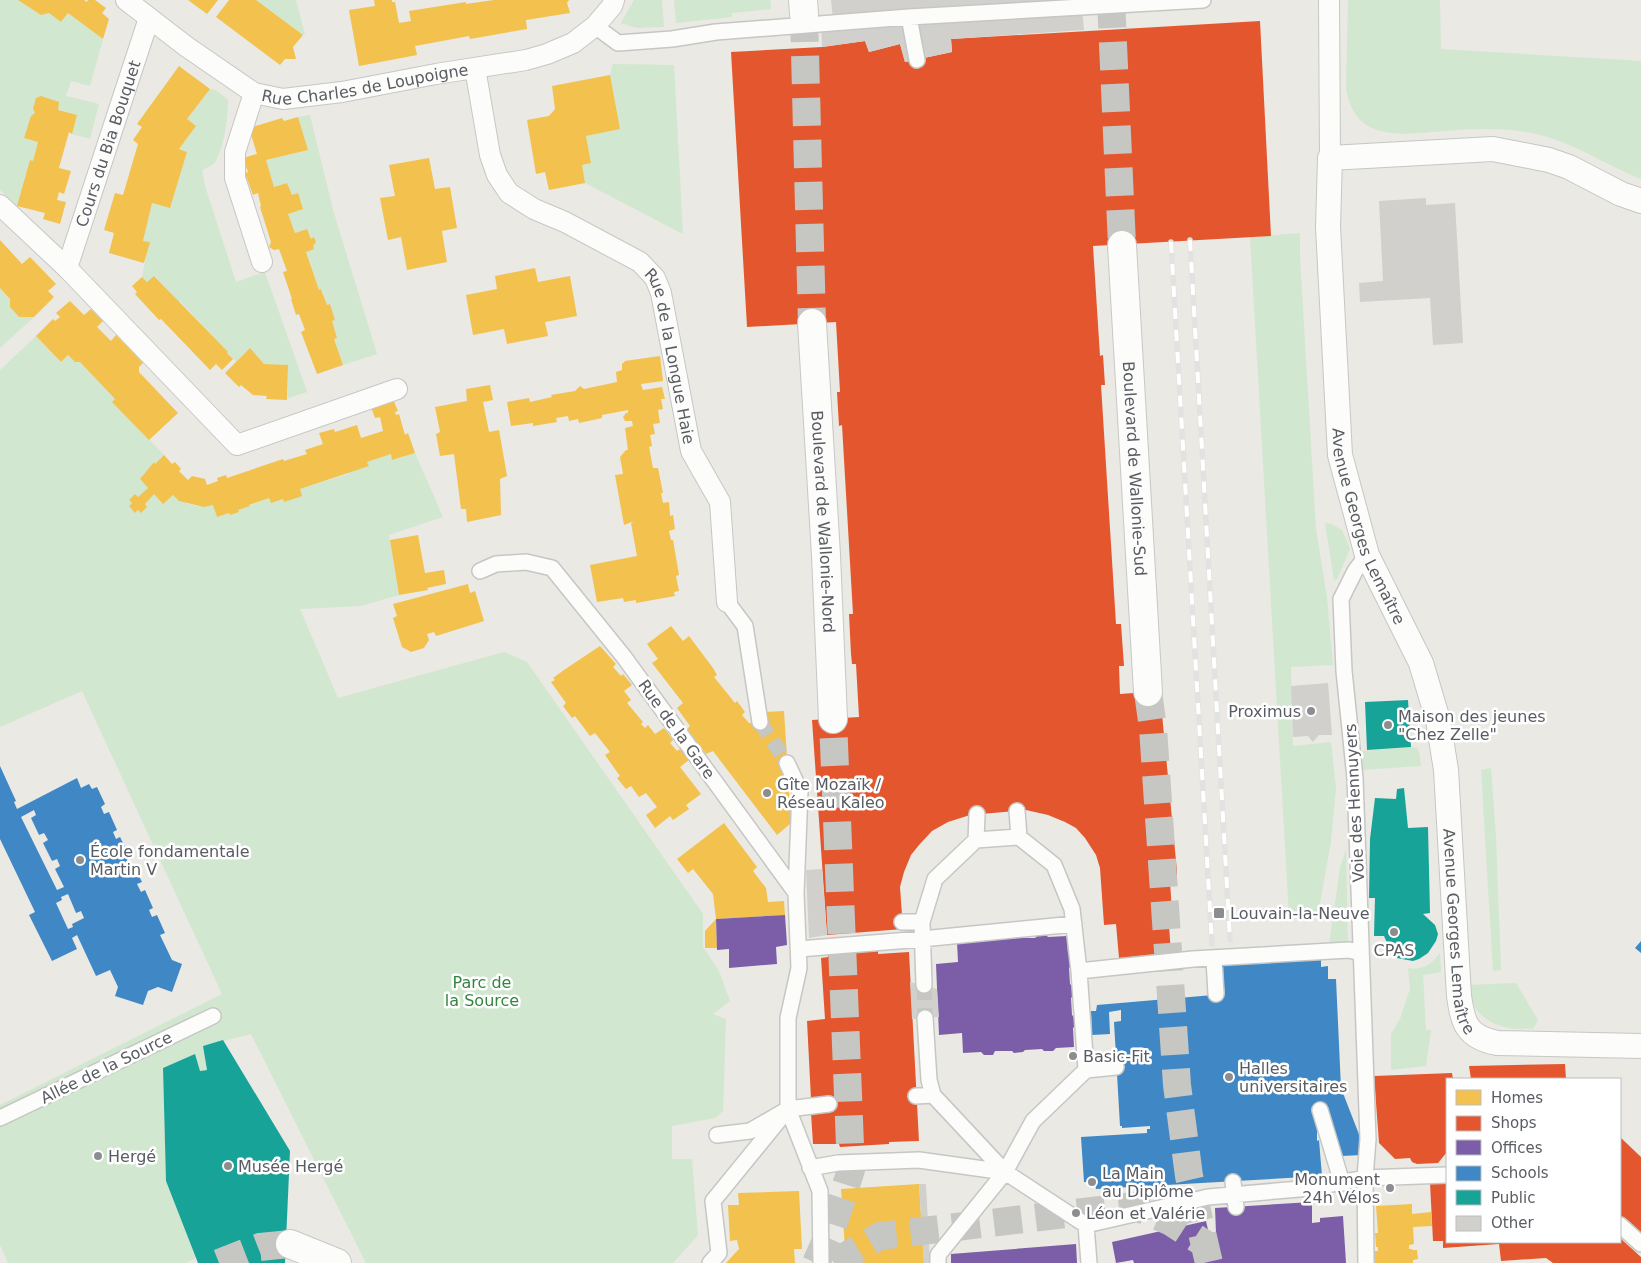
<svg xmlns="http://www.w3.org/2000/svg" width="1641" height="1263" font-family="'DejaVu Sans',sans-serif">
  <style>
    .green { fill: #d1e7cf }
    .homes { fill: #f2c14e }
    .shops { fill: #e4572e }
    .offices { fill: #7b5ea7 }
    .schools { fill: #3f88c5; fill-rule: evenodd }
    .public { fill: #17a398 }
    .building { fill: #d1d0cd }
    .lines { fill: none; stroke-linecap: round; stroke-linejoin: round }
    .pedestrian-tunnel { stroke: #c6c6c3; stroke-width: 15; stroke-dasharray: 15 8; stroke-linecap: butt }
    .secondary-tunnel { stroke: #c6c6c3; stroke-width: 28; stroke-dasharray: 28 14; stroke-linecap: butt }
    .pedestrian-casing { stroke: #c6c7c5; stroke-width: 18 }
    .minor-casing { stroke: #c6c7c5; stroke-width: 22 }
    .tertiary-casing { stroke: #c6c7c5; stroke-width: 26 }
    .secondary-casing { stroke: #c7c8c7; stroke-width: 30 }
    .pedestrian { stroke: #fcfcfb; stroke-width: 15 }
    .minor { stroke: #fcfcfb; stroke-width: 20 }
    .tertiary { stroke: #fcfcfb; stroke-width: 24 }
    .secondary { stroke: #fcfcfb; stroke-width: 28 }
    .rail-casing { stroke: #e2e2e1; stroke-width: 5.5 }
    .rail { stroke: #fff; stroke-width: 4; stroke-dasharray: 11; stroke-linecap: butt }
    .poi-dot { fill: #8c8d8f; stroke: #fff; stroke-width: 2 }
    .labels { text-anchor: middle; stroke-width: 5; stroke-linejoin: round; paint-order: stroke }
    .street-label { font-size: 16px; fill: #595c62; stroke: #fff }
    .poi-label { font-size: 16px; fill: #595c62; stroke: #fff; text-anchor: start }
    .park-label { font-size: 16px; fill: #34863e; stroke: #fff }
  </style>
  <rect width="100%" height="100%" fill="#eae9e3"/>
  <path class="green" d="M0,0H18L41,15L49,13L61,22L68,13L103,39L90,86L71,81L66,96L99,104L90,139L72,134L77,115L58,110L37,98L33,109L35,113L24,138L38,142L33,161L30,160L17,206L0,190Z
    M256,0H296L305,34L303,35Z
    M634,0H662L664,27L637,28L621,23Z
    M674,0H770L771,9L732,13V17L676,23Z
    M1348,0H1440L1441,49L1641,61V179C1606,165 1573,142 1536,134C1505,127 1475,129 1444,131C1421,133 1394,137 1372,128C1356,121 1349,105 1346,89Z
    M613,64L674,65L683,234L585,183L582,165L591,163L586,136L620,129L610,75Z
    M210,89L216,90L228,100C228,117 224,148 215,162C212,166 206,168 202,170L205,186L236,282L265,272L307,392L288,398V365L264,364L250,348L236,362L180,301L179,302L155,276L147,282L142,277L149,242L143,241L152,203L170,208L187,152L179,149L196,126L187,119Z
    M310,115L333,210L377,354L343,365L334,339L337,338L332,321L335,320L330,304L327,305L322,289L319,290L306,251L316,242L314,238L311,239L307,229L295,233L288,214L303,209L298,193L292,195L287,183L274,187L266,160L308,150L298,117Z
    M1300,233V258L1316,529L1327,598L1333,665L1291,667L1293,746L1331,742L1336,788L1331,841L1318,915L1289,917L1250,237Z
    M0,288L10,299V307L19,317H34L0,348Z
    M36,336L61,362L68,355L75,362H80L115,399L113,402L164,455L155,464L154,462L140,479L148,488L138,497L129,500L132,503L129,506L135,513L138,510L142,512L147,507L145,504L154,494L163,503L173,495C183,505 200,508 213,505L217,517L229,513L230,515L238,512V510L269,498L271,503L283,499L284,502L300,489L348,474V472L369,466L367,462L391,454L393,460L415,453L443,517L389,535L399,595L361,606L300,609L338,698L504,652L527,662L703,914V947L719,971L730,1001L713,1014L726,1019L723,1111L715,1118L672,1126V1159H692L698,1235L673,1263H366L251,1034L203,1046L207,1070L200,1071L194,1055L163,1068L166,1181L196,1258L186,1263H8L0,1245V1105L222,994L82,691L0,727V370Z
    M1325,523L1331,524L1342,530L1350,549L1337,579L1334,580Z
    M1411,747L1417,748L1419,752L1421,766L1361,770V751Z
    M1491,768L1496,837L1501,970L1493,971L1481,770Z
    M1346,849L1348,945H1329L1340,868Z
    M1440,953L1441,972L1423,975L1426,1030H1431L1426,1066L1391,1070V1034L1400,1019L1410,989L1408,968C1422,971 1432,964 1440,953Z
    M1516,983L1538,1020L1533,1029C1524,1028 1513,1030 1505,1027C1483,1022 1469,1007 1469,985Z"/>
  <path class="homes" d="M18,0H84L87,2L88,0H95L106,8L102,13L109,19L103,39L68,13L61,22L49,13L41,15Z
    M188,0H218L207,14Z
    M229,0H256L303,35L293,47L296,59H285L280,65L216,17Z
    M374,0H392V2H395L399,23L411,21L409,11L466,2V4L494,0H569L567,3L570,13L526,20L527,29L470,39L469,36L415,46L417,55L359,66L349,10L375,6Z
    M179,66L210,89L187,119L196,126L179,149L187,152L170,208L152,203L143,241L150,242L144,263L109,253L114,233L104,230L115,193L123,195L138,144L133,140L142,127L137,124Z
    M610,75L620,129L586,136L591,163L582,165L585,183L549,190L545,172L536,174L527,120L549,116L555,109L552,86Z
    M41,96L59,102L58,110L77,115L72,134L69,132L59,168L71,171L64,194L59,192L57,200L66,202L60,224L43,219L45,213L17,206L30,160L33,161L38,142L24,138L31,116L35,113L33,109L36,98Z
    M298,117L308,150L266,160L274,187L287,183L292,195L298,193L303,209L288,214L295,233L307,229L311,239L314,237L316,242L313,246L314,249L306,252L319,290L321,289L327,305L330,304L335,320L332,321L337,338L334,339L343,365L317,374L301,332L305,330L299,314L296,315L291,299H292L283,272L287,271L279,249L274,250L269,247L271,242L260,207L261,206L258,193L253,195L245,173L248,172L243,158L257,154L249,128L282,118L284,121Z
    M429,158L435,189L450,187L457,228L442,231L447,262L407,270L401,237L388,240L380,198L395,196L389,165Z
    M0,240L22,264L30,257L56,284L48,291L54,297L34,317H19L10,307V299L0,288Z
    M535,268L538,282L570,276L577,316L545,322L548,336L507,344L504,329L473,335L466,295L497,289L495,276Z
    M154,276L228,352L227,353L233,359L222,370L216,364L210,370L161,319L159,320L135,294L137,292L132,286L142,277L147,282Z
    M70,301L84,315L91,309L103,321L97,327L111,341L116,335L143,363L139,367V372L178,413L149,440L112,402L115,399L80,362H75L68,355L61,362L36,336L53,319L55,321L60,317L56,313Z
    M250,348L264,364L288,365L287,400L266,399L267,396L253,395L241,385L239,387L225,373Z
    M660,356L663,381L641,384L643,390L662,387L665,399H661L663,409L658,410L660,423L653,424L655,434L650,435L652,446L649,447L653,468H658L663,493H661L663,503L669,502L670,516L673,515L675,529L669,531L671,540H673L679,575L676,576L679,591L674,592L675,596L636,603V600L624,602L623,598L597,602L590,565L637,556L631,523H633L632,522L624,525L615,475L623,474L620,457L626,450H628L625,428L633,426L632,421H625L623,417L626,413H628V410L602,415V418L579,423L578,419L569,421L568,416L556,418L557,422L533,426V423L511,426L507,402L529,398L530,402L552,397L551,395L575,391L580,386L584,389L617,382L616,372L622,370V364L625,361Z
    M490,385L493,400L483,402L489,432L499,430L507,476L500,479L501,515L467,522L466,509H461L454,454L440,456L436,434L440,432L435,407L467,401L466,389Z
    M391,395L398,411L395,412L396,415L399,414L405,435L408,433L415,453L392,460L391,454L367,462L369,466L300,489L302,496L284,502L283,499L271,503L269,498L249,505L250,506L238,510L239,512L230,515L229,513L217,517L213,505L204,507L179,501L173,495L163,504L154,494L145,504L147,507L141,513L138,510L135,513L129,506L132,503L129,500L135,494L138,497L148,488L140,479L154,462L155,464L164,455L172,464L175,462L181,469L179,471L188,480L192,476L205,479L207,485L218,481L217,478L226,475L227,478L283,459L284,461L307,454L305,450L323,444L319,433L334,429L335,432L357,425L361,438L383,431L380,417L375,418L369,402Z
    M418,535L425,573L444,570L446,584L427,588L428,590L399,595L390,540Z
    M468,584L470,593L475,591L484,621L436,636L434,632L427,634L429,640L424,648L411,652L402,647L393,618L397,616L393,604Z
    M671,626L683,641L689,636L713,668L717,675L714,677L735,703L737,701L745,712L742,715L749,723L764,722V712L784,711L791,823L777,835L713,751L706,754L687,729L690,726L677,708L683,703L652,663L658,659L647,644Z
    M600,646L616,664L613,667L621,676L623,674L632,685L624,691L631,700L627,703L643,722L641,724L645,728L648,725L655,734L664,728L673,740L670,743L677,751L680,749L689,760L680,767L701,794L686,805L689,809L673,820L670,816L655,828L646,815L657,807L646,793L639,797L631,786L626,789L617,778L620,776L605,755L610,752L595,733L590,736L575,716L572,718L563,706L566,703L551,682L555,680L553,678L564,670Z
    M724,823L757,867L753,871L766,888L768,902L784,901L785,915L716,919L717,948H705V931L716,919L713,894L693,869L688,873L677,859Z
    M919,1184L924,1263H846L841,1189Z
    M799,1191L802,1249H794L795,1263H726L739,1249L737,1240L730,1241L728,1205H739L738,1193Z
    M1412,1204V1214L1431,1212L1432,1226L1413,1227L1414,1244L1409,1245V1249H1412V1250H1417L1418,1259L1413,1260V1263H1373L1372,1251H1378V1247H1376L1375,1233H1378L1376,1206Z"/>
  <path class="shops" d="M1260,21L1271,236L1093,246L1100,356L1103,355L1105,385H1101L1116,624H1121L1124,666H1119L1120,694L1148,692L1160,693L1177,871V881L1170,882L1172,911L1168,912L1171,953L1119,958L1116,924L1104,925L1100,868L1096,855L1085,838L1076,828L1065,822L1048,815L1026,810L970,815L948,822L932,831L919,845L911,855L904,872L900,887L903,929L827,935L812,720L859,717L856,664H852L851,654L849,614H853L842,425L839,426L837,392H840L836,322L747,327L731,52L822,47L865,41L869,52L900,44L905,62L952,52L951,39Z
    M878,951V954L909,952L919,1141L889,1142V1144L840,1147L839,1144H813L811,1113L829,1097L811,1099L807,1021L825,1019L821,958L828,957V954Z
    M1565,1064L1566,1079H1471L1469,1066Z
    M1452,1073L1453,1079H1447V1152L1438,1163L1417,1164L1412,1162L1410,1158L1395,1159L1379,1143L1374,1076Z
    M1620,1137L1641,1157V1234L1620,1215Z
    M1447,1182V1242H1620V1238L1641,1257V1263H1553L1546,1258L1501,1261L1499,1244L1443,1248V1241H1433L1430,1183Z"/>
  <path class="offices" d="M785,915L787,945L776,947L777,964L729,968V949L717,950L716,919Z
    M1038,935H1046L1048,937L1067,936L1068,954L1071,957V966L1069,968L1070,984L1073,987L1074,995L1071,998L1072,1015L1075,1018V1026L1073,1028L1074,1047L1056,1048L1053,1051H1044L1042,1049L1025,1050L1023,1052L1014,1053L1012,1051H995L993,1055H984L981,1052L963,1053L962,1033L939,1035L936,964L958,962L957,942L975,941L977,939L985,938L989,940L1006,939L1015,936L1017,938H1035Z
    M1312,1202V1223L1320,1222V1218L1343,1216L1346,1263H1134L1133,1260L1116,1263L1112,1242L1206,1221L1209,1234L1216,1233L1215,1208Z
    M1076,1244L1077,1263H951V1254Z"/>
  <path class="schools" d="M0,766L16,801L14,802L17,809L77,778L81,788L89,784L92,789L97,787L105,804L101,807L104,814L109,812L117,830L113,832L116,839L120,837L129,855L126,857L129,865L133,864L142,882L137,884L141,892L145,890L153,908L149,910L152,917L157,915L165,933L160,935L172,960L182,964L172,992L158,987L148,991L143,1005L115,996L118,987L110,970L96,976L77,935L72,938L77,949L52,961L29,915L35,912L0,839ZM34,810L36,815L31,818L39,835L44,833L48,840L43,843L52,861L57,859L60,866L55,869L64,887L57,890L21,817ZM68,894L76,913L81,911L84,918L72,924L73,927L68,929L56,903L62,900L61,897Z
    M1641,941V953L1635,948Z
    M1321,956V967L1328,966V979H1336L1341,1088L1362,1142V1155L1341,1156L1317,1110V1141L1319,1140L1322,1176L1096,1189L1095,1182H1084L1081,1137L1147,1133V1129H1150V1126L1122,1128V1126H1120L1114,1022L1121,1021V1010L1109,1012L1110,1034L1092,1035L1091,1011H1096L1097,1005L1225,994L1221,962Z"/>
  <path class="public" d="M1408,700L1411,747L1367,750L1365,702Z
    M1404,788L1408,828L1428,827L1430,913L1423,914L1435,925L1438,934L1436,941L1428,953L1419,959L1413,961L1397,958L1391,952L1384,936H1374L1375,898H1369L1370,839L1375,798L1396,799L1397,789Z
    M223,1040L290,1151L285,1263H198L166,1181L163,1068L195,1054L200,1071L207,1070L203,1046Z"/>
  <path class="building" d="M831,0H1074L1082,9L1084,30L951,39L952,52L905,62L900,44L869,52L865,41L822,47L821,19H833Z
    M1426,198V205L1455,203L1463,343L1433,345L1430,298L1360,302L1359,283L1383,281L1379,201Z
    M1328,683L1332,735H1319L1313,742L1308,736L1293,737L1291,686Z
    M822,869L827,935L809,938L806,870Z
    M910,982L937,989L939,1017L912,1019Z
    M919,1184H926L930,1263H924Z"/>
  <g class="lines">
    <path class="pedestrian-tunnel" d="M760,722L787,763
      M924,985L925,1018"/>
    <path class="secondary-tunnel" d="M1111,0L1122,245
      M804,14L812,323
      M1148,692L1153,728L1177,1085L1189,1176L1209,1263
      M219,1263L260,1247L290,1244
      M816,1263L833,1225L851,1170L833,719
      M834,1263L880,1236L1134,1206L1171,1222L1205,1244"/>
    <g class="pedestrian-casing">
      <path id="pedestrian" d="M909,17L917,60
        M595,26L618,43L672,39L716,32L909,17L1203,0
        M480,571L496,564L526,562L552,568L624,657L796,893L799,968L788,1018V1109L820,1191L821,1263
        M727,602L745,626L760,722
        M787,763L800,791L796,893
        M1017,811L1019,837
        M976,840L977,814
        M902,922H922
        M799,949L922,939L1074,924
        M1214,959L1216,994
        M1079,971L1193,959L1349,950L1361,953
        M924,985L922,922L935,879L976,840L1019,837L1054,865L1072,909L1079,971L1086,1070L1116,1067
        M925,1018L929,1080L933,1095L1005,1172
        M916,1096L933,1095
        M1320,1110L1342,1183
        M0,1118L213,1016
        M717,1135L750,1131L788,1109L829,1104
        M810,1168L838,1163L919,1160L1005,1172
        M1005,1172L1033,1121L1086,1070
        M1233,1182L1236,1207
        M1086,1225L1089,1263
        M1620,1225L1641,1244
        M710,1263L719,1253L713,1201L788,1109
        M938,1263V1255L1005,1172L1086,1225L1208,1197L1311,1188L1365,1178L1447,1175
        M1366,1263L1365,1178L1368,1139L1355,778L1344,671L1341,599L1355,571L1367,555"/>
    </g>
    <g class="minor-casing">
      <g id="minor">
        <path id="s1" d="M126,0L187,47L254,93L283,99L342,92L436,74L526,60L547,54L573,43L595,26L612,6L614,0"/>
        <path d="M1329,0L1330,158"/>
        <path id="s2" d="M475,68L490,155L497,175L509,193L534,209L565,222L640,262L655,278L661,293L691,451L720,502L727,602"/>
        <path d="M254,93L235,152V178L262,262"/>
        <path d="M0,205L67,268L237,445L397,389"/>
        <path id="s3" d="M67,268L149,18"/>
      </g>
    </g>
    <g class="tertiary-casing">
      <g id="tertiary">
        <path id="s4" d="M1641,201L1621,194L1569,167L1549,160L1493,149L1330,158L1328,227L1340,455L1367,555L1421,663L1438,720L1446,770L1459,996C1463,1024 1467,1037 1497,1043L1641,1046"/>
      </g>
    </g>
    <g class="secondary-casing">
      <g id="secondary">
        <path d="M803,0L804,14"/>
        <path id="s5" d="M1122,245L1148,692"/>
        <path id="s6" d="M812,323L826,555L833,719"/>
        <path d="M290,1244L337,1263"/>
      </g>
    </g>
    <use href="#pedestrian" class="pedestrian"/>
    <use href="#minor" class="minor"/>
    <use href="#tertiary" class="tertiary"/>
    <use href="#secondary" class="secondary"/>
    <g class="rail-casing">
      <path id="rail" d="M1190,240L1230,940
        M1171,242L1212,944"/>
    </g>
    <use href="#rail" class="rail"/>
  </g>
  <g class="poi-dot">
    <circle cx="1311" cy="711" r="5"/>
    <circle cx="1388" cy="725" r="5"/>
    <circle cx="767" cy="793" r="5"/>
    <circle cx="80" cy="860" r="5"/>
    <rect x="1213" y="907" width="12" height="12" rx="2.5"/>
    <circle cx="1394" cy="932" r="5"/>
    <circle cx="1073" cy="1056" r="5"/>
    <circle cx="1229" cy="1077" r="5"/>
    <circle cx="98" cy="1156" r="5"/>
    <circle cx="228" cy="1166" r="5"/>
    <circle cx="1092" cy="1182" r="5"/>
    <circle cx="1390" cy="1188" r="5"/>
    <circle cx="1076" cy="1213" r="5"/>
  </g>
  <g class="labels">
    <g class="street-label">
      <text dy="6" stroke="none"><textPath href="#s1" startOffset="271">Rue Charles de Loupoigne</textPath></text>
      <text dy="6" stroke="none"><textPath href="#s3" startOffset="131">Cours du Bia Bouquet</textPath></text>
      <text dy="6" stroke="none"><textPath href="#s2" startOffset="381">Rue de la Longue Haie</textPath></text>
      <text dy="6" stroke="none"><textPath href="#s5" startOffset="224">Boulevard de Wallonie-Sud</textPath></text>
      <text dy="6" stroke="none"><textPath href="#s6" startOffset="199">Boulevard de Wallonie-Nord</textPath></text>
      <text dy="6" stroke="none"><textPath href="#s4" startOffset="695">Avenue Georges Lemaître</textPath></text>
      <text transform="translate(677 729) rotate(54)" y="6">Rue de la Gare</text>
      <text transform="translate(1354 803) rotate(-93)" y="6">Voie des Hennuyers</text>
      <text dy="6" stroke="none"><textPath href="#s4" startOffset="1115">Avenue Georges Lemaître</textPath></text>
      <text transform="translate(106 1067) rotate(-26)" y="6">Allée de la Source</text>
    </g>
    <g class="poi-label">
      <text x="1301" y="717" text-anchor="end">Proximus</text>
      <text x="1398" y="722">Maison des jeunes<tspan x="1398" dy="18">"Chez Zelle"</tspan></text>
      <text x="777" y="790">Gîte Mozaïk /<tspan x="777" dy="18">Réseau Kaleo</tspan></text>
      <text x="90" y="857">École fondamentale<tspan x="90" dy="18">Martin V</tspan></text>
      <text x="1230" y="919">Louvain-la-Neuve</text>
      <text x="1394" y="956" text-anchor="middle">CPAS</text>
      <text x="1083" y="1062">Basic-Fit</text>
      <text x="1239" y="1074">Halles<tspan x="1239" dy="18">universitaires</tspan></text>
      <text x="108" y="1162">Hergé</text>
      <text x="238" y="1172">Musée Hergé</text>
      <text x="1102" y="1179">La Main<tspan x="1102" dy="18">au Diplôme</tspan></text>
      <text x="1380" y="1185" text-anchor="end">Monument<tspan x="1380" dy="18">24h Vélos</tspan></text>
      <text x="1086" y="1219">Léon et Valérie</text>
    </g>
    <g class="park-label">
      <text x="482" y="988">Parc de<tspan x="482" dy="18">la Source</tspan></text>
    </g>
  </g>
  <rect x="1446" y="1078" width="175" height="165" fill="#ffffff" stroke="#bdbec0"/>
  <rect x="1456" y="1090" width="25" height="15" fill="#f2c14e" stroke="#bdbec0"/>
  <text x="1491" y="1103" font-size="15" fill="#595c62">Homes</text>
  <rect x="1456" y="1116" width="25" height="15" fill="#e4572e" stroke="#bdbec0"/>
  <text x="1491" y="1128" font-size="15" fill="#595c62">Shops</text>
  <rect x="1456" y="1140" width="25" height="15" fill="#7b5ea7" stroke="#bdbec0"/>
  <text x="1491" y="1153" font-size="15" fill="#595c62">Offices</text>
  <rect x="1456" y="1166" width="25" height="15" fill="#3f88c5" stroke="#bdbec0"/>
  <text x="1491" y="1178" font-size="15" fill="#595c62">Schools</text>
  <rect x="1456" y="1190" width="25" height="15" fill="#17a398" stroke="#bdbec0"/>
  <text x="1491" y="1203" font-size="15" fill="#595c62">Public</text>
  <rect x="1456" y="1216" width="25" height="15" fill="#d1d0cd" stroke="#bdbec0"/>
  <text x="1491" y="1228" font-size="15" fill="#595c62">Other</text>
</svg>
